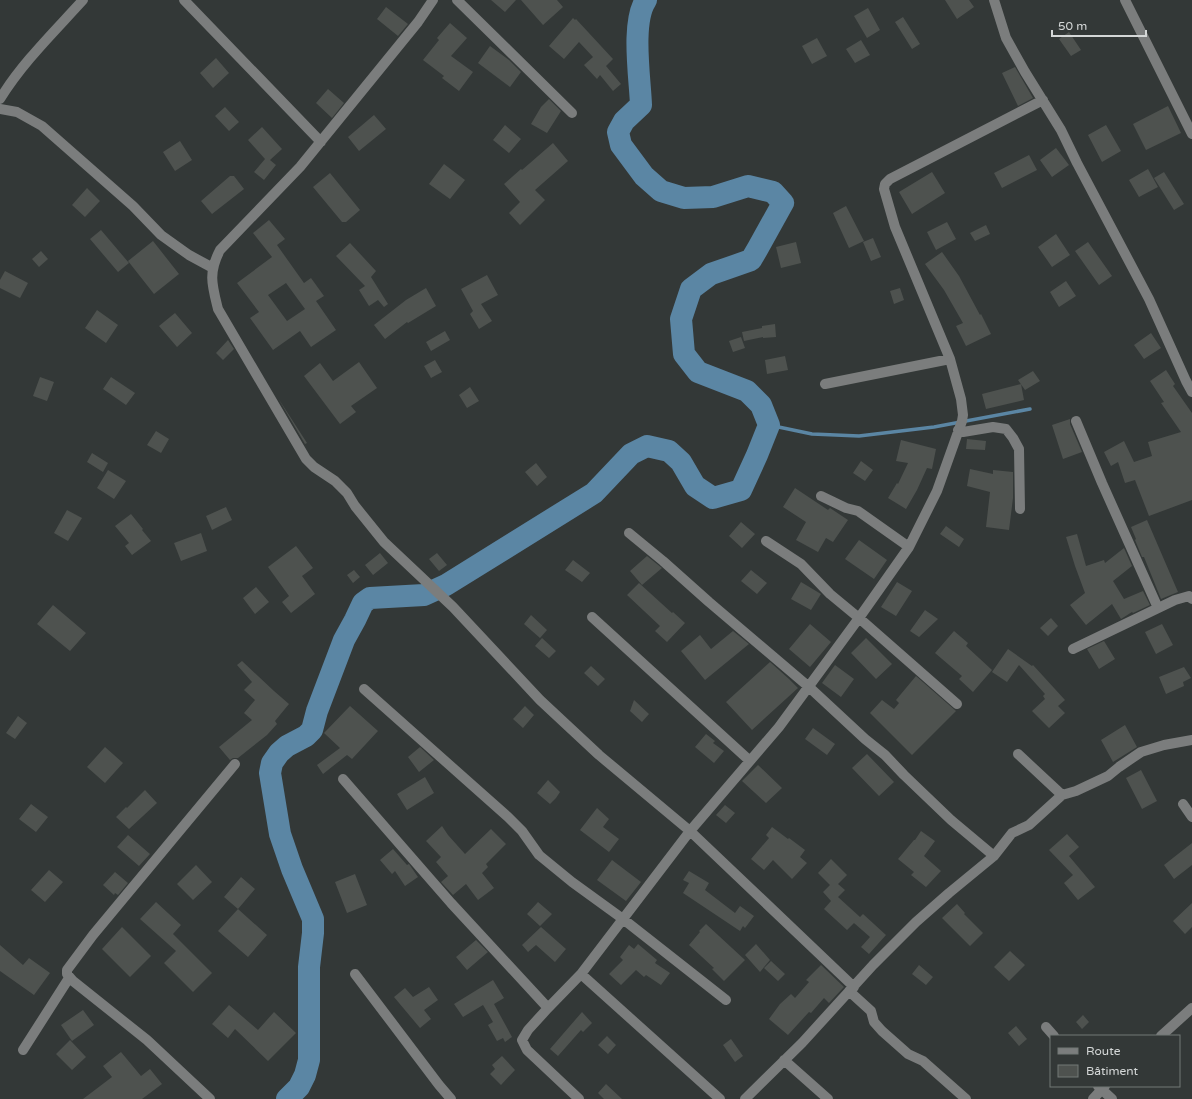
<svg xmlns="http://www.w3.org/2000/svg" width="1192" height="1099" font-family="'Varela Round',sans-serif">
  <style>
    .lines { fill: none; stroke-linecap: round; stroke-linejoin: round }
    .stream { stroke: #5b86a4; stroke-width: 3.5 }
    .river { stroke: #5b86a4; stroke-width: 22 }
    .building { fill: #4e524f; fill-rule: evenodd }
    .minor { stroke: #7b7d7d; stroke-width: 10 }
  </style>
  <rect width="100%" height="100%" fill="#333837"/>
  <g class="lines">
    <path class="stream" d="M769,425L812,434L859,436L934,427L1030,409"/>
    <path class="river" d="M287,1099L299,1087L305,1075L309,1060V967L313,933V919L292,869L280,834L270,773L272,763L279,753L287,746L306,736L312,730L317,711L344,640L355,620L363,603L370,598L424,595L446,585L594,493L631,454L647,446L669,451L681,462L695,486L713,498L741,490L757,455L769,425L761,405L747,391L698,372L684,354L681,319L691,289L711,274L751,260L758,248L783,203L773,192L748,186L713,197L684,198L661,191L644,176L621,145L618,132L624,121L641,105C640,78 631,22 646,0"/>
  </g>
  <path class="building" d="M491,0H516L505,12Z
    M521,0H557L563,7L543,25Z
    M945,0H969L974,7L957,19Z
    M386,7L408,24L398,36L377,19Z
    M868,8L880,30L867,38L854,16Z
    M903,17L920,44L912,49L895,22Z
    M573,18L575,20L576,19L613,59L606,66L621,84L613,91L600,75L597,79L584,65L593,57L579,42L564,59L549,46Z
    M450,23L467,38L451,56L473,72L459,91L442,78L444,76L423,60L439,40L437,38Z
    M1069,32L1081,50L1071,56L1059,39Z
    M817,38L827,56L812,64L802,46Z
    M861,40L870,55L855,63L846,49Z
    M490,46L509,60L521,72L510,87L478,63Z
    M216,58L229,73L213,88L200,73Z
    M1015,67L1033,98L1018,106L1002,73Z
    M328,89L344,103L332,118L316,103Z
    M549,99L561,111L547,133L531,124L541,107Z
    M1168,106L1181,133L1146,150L1133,124Z
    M225,107L239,122L229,131L215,116Z
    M374,115L386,129L359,151L348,137Z
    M505,125L521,139L509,153L493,140Z
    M1106,125L1121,151L1102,162L1088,135Z
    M262,127L282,149L270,160L276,165L264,180L254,172L265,159L248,140Z
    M180,141L192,160L175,171L163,152Z
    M553,143L568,161L535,190L545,200L520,225L509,213L520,202L504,184L521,169L522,170Z
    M1056,148L1069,165L1052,177L1040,160Z
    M1029,155L1037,170L1002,188L994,173Z
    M444,164L465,180L450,199L429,184Z
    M1148,169L1158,187L1139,197L1129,180Z
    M932,172L945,193L912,214L899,192Z
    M1164,172L1184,204L1174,210L1154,178Z
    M330,173L360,210L346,222H342L313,187Z
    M230,176H234L244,189L212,214L201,201Z
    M87,188L100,201L85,217L72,205Z
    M846,206L864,241L849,248L833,213Z
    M269,220L285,239L277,245L304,283L311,278L324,296L316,301L336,330L311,347L300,331L273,350L250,318L259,312L237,283L272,257L253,233ZM286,283L305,309L287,321L268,295Z
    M947,222L956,239L936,250L927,232Z
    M986,225L990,234L975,241L970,233Z
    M101,230L129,263L118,272L90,239Z
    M1056,234L1070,255L1052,267L1038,247Z
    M873,238L881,257L871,261L863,242Z
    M153,241L179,274L154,294L128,261Z
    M796,242L801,263L781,268L776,247Z
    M1088,242L1112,276L1099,285L1075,251Z
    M350,243L376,271L371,277L388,304L384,307L378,300L369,306L359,290L365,286L336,256Z
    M41,251L48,259L39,267L32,259Z
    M942,252L959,276L980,315L981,314L991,334L966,346L956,326L963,323L944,290L925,264Z
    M5,271L28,283L20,298L0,288V280Z
    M487,275L498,295L481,304L492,321L479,329L470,314L473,311L461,289Z
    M1066,281L1076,296L1059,307L1050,292Z
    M426,288L436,306L408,323L407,322L385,339L374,325L406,300Z
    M900,288L904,300L894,304L890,291Z
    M97,310L118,325L106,343L85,328Z
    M175,313L192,333L177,347L159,326Z
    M775,324L776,337L763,338V337L744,341L742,332L762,328V326Z
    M445,331L450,340L431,351L426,342Z
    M1151,333L1161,348L1144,359L1134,345Z
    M741,337L745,348L733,352L729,341Z
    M228,340L234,349L223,360L216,353Z
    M785,356L788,370L767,374L765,360Z
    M435,360L442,372L431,378L424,366Z
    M359,362L377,388L351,406L356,412L340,424L304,376L320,363L333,381Z
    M1166,370L1175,384L1173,386L1192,413V500L1149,516L1135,480L1125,483L1118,462L1111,466L1104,452L1124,441L1134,462L1152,456L1148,442L1181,432L1161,403L1164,402L1150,381Z
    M1033,371L1040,381L1025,390L1018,380Z
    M40,377L54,382L47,401L33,396Z
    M111,377L135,393L126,405L103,389Z
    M1021,384L1024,400L986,409L982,394Z
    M470,387L479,401L467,408L459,395Z
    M278,398L307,443L305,444Z
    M1070,419V424L1082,452L1063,459L1052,425Z
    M156,431L169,439L161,453L147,445Z
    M967,439L986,441L985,450L966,449Z
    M901,440L936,449L932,469L927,468L917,490L906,509L888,498L897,483L898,484L908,463L896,461Z
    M92,453L108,463L103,472L87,462Z
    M861,461L873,470L865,481L853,473Z
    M536,463L547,477L537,486L525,472Z
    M970,469L993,474V470L1013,472V498L1009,530L986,527L990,492L967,486Z
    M108,470L126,481L114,499L97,488Z
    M795,488L828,510L830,508L848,520L833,542L826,538L818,552L796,540L806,522L783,507Z
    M226,507L232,520L212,530L206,516Z
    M67,510L82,518L68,541L54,533Z
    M131,514L143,529L142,530L151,541L132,555L125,546L129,543L115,526Z
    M1147,520L1178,592L1161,599L1144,557H1142L1135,540L1136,539L1131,527Z
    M741,522L755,534L742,548L729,536Z
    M946,526L964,539L959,547L940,534Z
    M201,533L207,551L181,561L174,543Z
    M1077,534L1086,566L1104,560L1105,563L1124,548L1132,566L1113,581L1124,599L1143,591L1150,605L1133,613L1132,612L1121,619L1112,604L1086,625L1070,605L1085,593L1075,566L1066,537Z
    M859,540L887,560L874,579L845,559Z
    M296,546L313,568L302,576L315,594L291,613L282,602L289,596L268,567Z
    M380,553L388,563L373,575L365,565Z
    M437,553L447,565L439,571L429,559Z
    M647,556L662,568L642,585L630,571Z
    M573,560L590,573L582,582L565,570Z
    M354,570L360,577L353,583L347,575Z
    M751,570L767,583L757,594L741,581Z
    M801,582L821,594L811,610L791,599Z
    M897,582L912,591L896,616L881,607Z
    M639,583L672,613L673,612L685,623L667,642L655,631L660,626L627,595Z
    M256,587L269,602L255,614L243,598Z
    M53,605L86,633L70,651L37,624Z
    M925,610L938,619L919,637L910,631Z
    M531,615L547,630L540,638L524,624Z
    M1051,618L1058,626L1048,636L1040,628Z
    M810,624L831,642L810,667L789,649Z
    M1162,624L1173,645L1156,654L1145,632Z
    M733,631L749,644L705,680L681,651L700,635L711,649Z
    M954,631L968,643L966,646L992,670L973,692L959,679L962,676L935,653Z
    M542,638L556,651L549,658L535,646Z
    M866,638L892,664L876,679L851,653Z
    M1104,641L1115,659L1099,669L1087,649Z
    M1008,649L1032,666L1033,665L1065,700L1058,706L1065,713L1049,728L1032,711L1045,699L1043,696L1045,694L1019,665L1007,682L992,672Z
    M242,661L274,691L289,704L275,721L277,724L267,735L238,758H233L230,760L219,747L252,720L244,713L255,700L244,690L252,682L237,665Z
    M770,662L789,679L798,688L752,730L726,702Z
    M835,665L854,679L841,697L822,683Z
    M591,666L605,679L598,686L584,673Z
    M1184,667L1191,678L1183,682L1184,686L1166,694L1159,677Z
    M916,676L956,711L912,755L870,713L882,700L894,709L899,703L896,700Z
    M634,700L649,714L642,722L630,711Z
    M350,706L378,731L352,759L347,755L323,774L317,765L340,748L324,733Z
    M525,706L534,715L523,728L513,719Z
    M18,716L27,723L15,739L6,733Z
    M1125,725L1137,747L1113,762L1101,740Z
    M813,728L835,744L827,755L805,739Z
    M706,734L715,741L713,743L724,751L714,763L695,747Z
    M105,747L123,763L105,783L87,767Z
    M420,747L434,760L419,772L408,757Z
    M867,754L894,782L879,796L852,768Z
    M758,765L782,788L766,803L742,781Z
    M1141,770L1157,801L1142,809L1126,778Z
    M425,777L434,793L407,810L397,794Z
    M548,780L560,792L556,798L550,804L537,793Z
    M145,790L157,803L129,829L116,817L126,807L127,808Z
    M31,804L48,817L36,832L19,819Z
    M725,805L735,813L726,823L716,815Z
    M597,808L609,819L603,827L619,839L609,852L580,830Z
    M442,826L448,835L465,854L491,829L506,844L486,864L488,867L482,873L494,888L478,900L466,884L453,895L441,882L448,876L436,862L441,857L426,841Z
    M772,827L788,839L789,838L805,850L800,857L807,863L792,879L773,860L764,870L751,859L769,838L766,835Z
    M921,831L935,841L924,856L941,871L926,887L911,875L914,872L898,859L914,840H915Z
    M1067,834L1079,847L1069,856L1095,887L1078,900L1064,883L1073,875L1049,850Z
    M128,835L150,854L139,866L117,847Z
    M1192,843V865L1174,879L1164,865Z
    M393,849L407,865L409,864L418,877L405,886L395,871L392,874L380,860Z
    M831,859L847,875L838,884L845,890L838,897L860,917L863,914L886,935L869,954L861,947L870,937L854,923L859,918L847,930L824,909L831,901L823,892L830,885L818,873Z
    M612,860L641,882L626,901L597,880Z
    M196,865L212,882L193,900L177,884Z
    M49,870L63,882L45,902L31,890Z
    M689,871L709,883L705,890L735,913L740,906L754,916L745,928L743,926L740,931L683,893L689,883L683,880Z
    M115,872L128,883L118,895L115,893L114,895L103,885Z
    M355,874L367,905L347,913L335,882Z
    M241,877L255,889L238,909L224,897Z
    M156,902L181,925L173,934L212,973L193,992L164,963L176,951L140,919Z
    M538,902L552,914L540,926L527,914Z
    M1192,903V927L1185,934L1173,921Z
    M957,904L965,913L964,914L983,933L970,946L942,918Z
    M238,909L267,935L248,957L218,931Z
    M706,924L745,960L724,981L712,969L714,968L689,945L700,932L699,931Z
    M122,927L151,956L130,977L102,949Z
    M541,927L566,949L555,962L536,945L528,952L522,945Z
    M476,940L488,952L467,970L456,957Z
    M638,944L657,960L655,963L670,973L661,985L646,975L644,977L636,970L621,985L609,974L623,960L620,957L629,945L634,949Z
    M756,944L770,960L760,972L745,955Z
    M0,945L23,965L29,958L50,973L34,995L0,971Z
    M1010,951L1025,965L1009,981L994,967Z
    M771,961L785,974L778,981L764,968Z
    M821,965L844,987L829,1003L824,998L811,1013L809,1012L788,1035L769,1019L780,1004L791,994L795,998L809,982L806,980Z
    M919,965L933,977L926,985L912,974Z
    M493,980L504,998L494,1004L512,1037L505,1042L503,1038L497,1041L488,1025L493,1022L483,1005L463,1017L454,1004Z
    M429,987L438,1000L424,1010L431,1019L420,1028L394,997L405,988L413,997Z
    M229,1005L258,1030L274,1012L296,1033L268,1061L235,1029L228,1038L212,1024Z
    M83,1010L94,1025L72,1041L61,1025Z
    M582,1012L592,1023L583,1032L581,1030L558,1056L550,1049Z
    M1083,1015L1089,1022L1082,1029L1076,1022Z
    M1016,1026L1027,1039L1019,1046L1008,1033Z
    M607,1036L616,1045L608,1054L598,1045Z
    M731,1039L743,1056L735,1062L723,1045Z
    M70,1040L86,1057L72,1070L56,1054Z
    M121,1052L141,1076L150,1069L162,1084L142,1099H83L112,1077L103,1066Z
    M502,1056L515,1070L501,1085L490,1074L495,1069L492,1065Z
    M606,1084L622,1099H604L598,1093Z"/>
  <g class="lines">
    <path class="minor" d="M184,0L321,142
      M433,0L418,22L300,167L220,250C208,273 212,285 218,309L306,459L314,467L335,481L347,493L355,506L384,542L453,607L540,700L599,755L690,831L854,987
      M457,0L572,113
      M994,0L1006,38L1025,72L1061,130L1077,163L1149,299L1186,381L1192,392
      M1125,0L1192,134
      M0,99C22,63 55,31 83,0
      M0,109L17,112L42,126L133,206L161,235L189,255L213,268
      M825,384L950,359
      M1076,421L1102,483L1158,608
      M958,430L963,432L993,427L1006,429L1013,438L1019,449L1020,509
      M821,496L846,508L858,511L909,547
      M629,533L663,561L709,602L809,687L865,739L885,755L904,775L951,820L994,856
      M766,541L801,564L830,594L859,618L957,704
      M592,617L750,761
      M1073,649L1175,600L1189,596L1192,599
      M364,689L508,817L522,831L539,855L572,882L623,919L726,1000
      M1018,754L1062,795
      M343,779L451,903L548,1008
      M1183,804L1192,817
      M355,974L439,1085L451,1099
      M581,974L720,1099
      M849,991L871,1011L874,1022L882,1031L908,1054L923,1061L966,1099
      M1046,1027L1054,1036
      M1161,1036L1192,1008
      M23,1050L69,978
      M784,1060L828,1099
      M1098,1086L1112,1099
      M210,1099L147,1040L73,981L67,974V970L93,935L235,764
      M579,1099L527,1050L522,1040L528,1030L548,1008L581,974L690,831L779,727L859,618L909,547L937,491L962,421L963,415L961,399L950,359L895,227L884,189L885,184L890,179L1043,100
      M745,1099L802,1043L873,965L916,922L949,893L994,856L1012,833L1029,825L1062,795L1076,791L1108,776L1119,767L1141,752L1164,745L1192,740
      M1093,1099L1105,1086"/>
  </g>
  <rect x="1050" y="1035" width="130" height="52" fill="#333837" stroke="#737877"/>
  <rect x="1058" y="1048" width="20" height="6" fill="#7b7d7d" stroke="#737877"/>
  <text x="1086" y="1055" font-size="12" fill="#d4d7d7">Route</text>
  <rect x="1058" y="1065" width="20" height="12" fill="#4e524f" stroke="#737877"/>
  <text x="1086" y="1075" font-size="12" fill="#d4d7d7">Bâtiment</text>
  <path d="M1052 30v6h94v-6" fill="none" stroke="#d4d7d7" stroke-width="2"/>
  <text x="1058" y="30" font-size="12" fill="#d4d7d7" stroke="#333837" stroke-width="3" paint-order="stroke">50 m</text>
</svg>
